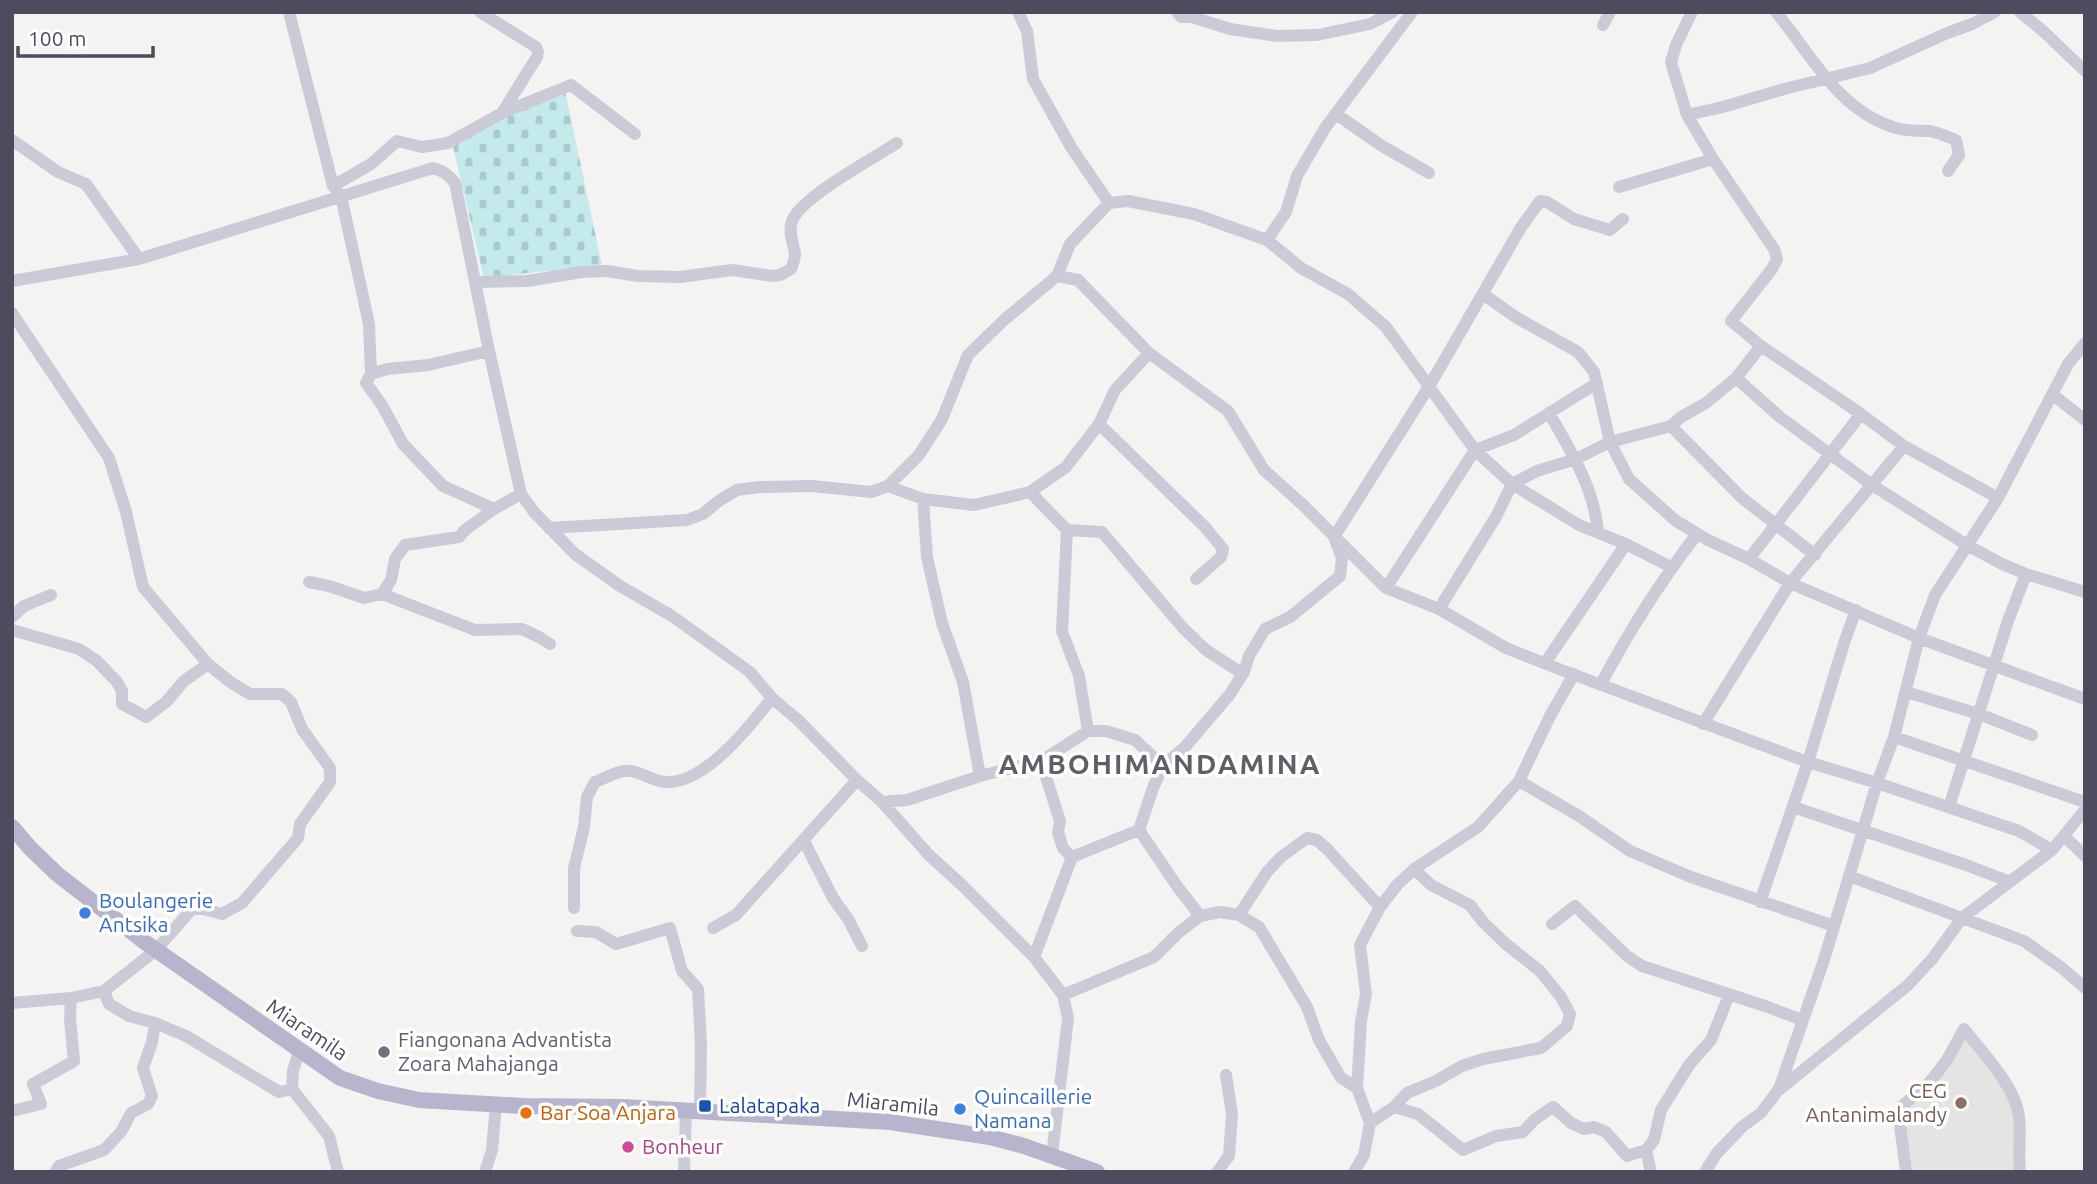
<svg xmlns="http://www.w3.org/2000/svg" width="2097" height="1184" font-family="Ubuntu,sans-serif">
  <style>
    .education { fill: #e4e4e3 }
    .cemetery { fill: url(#cemetery-stones) }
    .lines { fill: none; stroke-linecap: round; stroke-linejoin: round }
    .minor { stroke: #cbcad7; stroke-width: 12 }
    .major { stroke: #b8b4cd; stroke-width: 16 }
    .shop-dot { fill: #3f7fe0; stroke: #fff; stroke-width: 2.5 }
    .worship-dot { fill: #6b7280; stroke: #fff; stroke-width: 2.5 }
    .education-dot { fill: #8d6e63; stroke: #fff; stroke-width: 2.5 }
    .transit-dot { fill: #1a4fb4; stroke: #fff; stroke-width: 2.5 }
    .food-dot { fill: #e8710a; stroke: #fff; stroke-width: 2.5 }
    .hotel-dot { fill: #d1479c; stroke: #fff; stroke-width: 2.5 }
    .labels { text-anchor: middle; stroke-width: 7; stroke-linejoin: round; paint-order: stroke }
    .shop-label { font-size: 21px; fill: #366cbe; stroke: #fff; text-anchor: start }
    .street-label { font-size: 21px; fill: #4d4b5d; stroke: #fff }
    .worship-label { font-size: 21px; fill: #5b616d; stroke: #fff; text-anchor: start }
    .education-label { font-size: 21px; fill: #785e54; stroke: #fff; text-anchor: end }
    .transit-label { font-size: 21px; fill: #164399; stroke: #fff; text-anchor: start }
    .food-label { font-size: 21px; fill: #c56008; stroke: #fff; text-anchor: start }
    .hotel-label { font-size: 21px; fill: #b23c85; stroke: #fff; text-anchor: start }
    .district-label { font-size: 28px; font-weight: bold; letter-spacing: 2px; fill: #605e66; stroke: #fff }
  </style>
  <defs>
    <pattern id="cemetery-stones" width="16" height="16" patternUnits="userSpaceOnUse" patternTransform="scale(1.75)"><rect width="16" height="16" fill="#c5eaec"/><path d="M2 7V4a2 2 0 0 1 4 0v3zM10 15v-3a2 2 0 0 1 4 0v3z" fill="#abcacd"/></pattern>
  </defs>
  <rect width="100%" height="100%" fill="#f4f3f2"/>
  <path class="education" d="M1964,1029L2014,1098L2020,1172H1906L1900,1108L1930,1082Z"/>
  <path class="cemetery" d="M564,86L602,265L484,278L452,143Z"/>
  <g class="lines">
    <path class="minor" d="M289,12L333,186L341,196L369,324L371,374
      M480,12L536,47L538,52L537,57L502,113
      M1018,12L1027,31L1033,79L1071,147L1109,203
      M1177,12L1181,17H1192L1230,29L1277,36L1317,35L1370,24L1393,12
      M1692,12L1676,45L1671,62L1687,115L1713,159L1774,249L1777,259L1772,269L1731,321L1761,346L1861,414L1904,446L1998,498
      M1776,12C1811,54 1837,109 1893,127C1905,132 1917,130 1930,131C1939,133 1948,137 1956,140L1959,155L1948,171
      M2020,12L2043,31L2085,71
      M1603,25L1610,12
      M1336,114L1382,146L1429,173
      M1687,115L1723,107L1784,89L1870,68L1945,34L1972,24L1995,12
      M12,140L58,172L86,184L139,259
      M333,186L371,164L397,141L422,147L448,143L502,113L571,85L635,134
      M1619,187L1713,159
      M1267,240L1286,212L1297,176L1325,128L1412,12
      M1057,276L1070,244L1109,203L1128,201L1194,214L1267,240L1301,268L1348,294L1386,327L1475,450L1512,484L1579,525L1626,544L1671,567
      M12,281L139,259L433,168C443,171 448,174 455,183L489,351L521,494L534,512L575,554L620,586L672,616L750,672L772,698L798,720L857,780L882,802L929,855L963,886L1034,957L1063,995L1068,1018L1052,1155
      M476,282L527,281L582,272L607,271L638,276L680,277L732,270L772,276L780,275L791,269C793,264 795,258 795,253C793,243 788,231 792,221C801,197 874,158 897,143
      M1483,294L1517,318L1578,352L1594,372L1610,442L1629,479L1676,521L1708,540L1749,559L1790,583L1919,638L2085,699
      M12,313L109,458L126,512L143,587L208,664L230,682L250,694H282L291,702L302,729L330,768V782L300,824L298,838L242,903L222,914L200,908L191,910L156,950L104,991L71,998L12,1003
      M489,351L428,365L387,369L371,374L366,383L382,405L403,444L443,486L494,509
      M1736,378L1780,417L1872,485L1967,545L2002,564L2026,574L2085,592
      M2052,394L2085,420
      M1549,413C1571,451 1595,490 1598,533
      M1099,424L1205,527L1223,549L1221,557L1196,579
      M1671,426L1742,498L1815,555
      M888,486L919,455L942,419L968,355L1004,320L1057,276L1078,280L1149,353L1228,411L1264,470L1303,505L1386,588L1439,609L1506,648L1564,671L1808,762L1877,783L2019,831L2052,850
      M1030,492L1067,530L1062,631L1079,676L1088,731
      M923,499L927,557L942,623L963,682L980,776
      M549,528L687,520L703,514L720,500L737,490L760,487L812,486L871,492L888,486L923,499L974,505L1030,492L1066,467L1099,424L1115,390L1149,353
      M1067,530L1102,532L1183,628L1206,650L1243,674
      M1749,559L1861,414
      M309,582L329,586L364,598L382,594L391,580L395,559L405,545L459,537L465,530L494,509L521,494
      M1386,588L1475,450L1514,435L1597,383
      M382,594L475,630L522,629L539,637L550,644
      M1439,609L1497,515L1512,484L1537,471L1576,459L1610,442L1671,426L1681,417L1706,403L1736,378L1761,346
      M12,617L24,606L51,595
      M12,630L79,649L97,661L117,682L122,691V704L146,717L166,702L184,681L208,664
      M1545,663L1626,544
      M1601,684C1629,631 1661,581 1697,534
      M1906,692L1979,714L2032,735
      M1703,724L1790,583L1904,446
      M1894,737L2085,802
      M1041,761L1060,821L1058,832L1063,848L1072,857
      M1519,781L1579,816L1630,851L1691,877L1834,926
      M882,802L907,800L980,776L1041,761L1088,731H1106L1135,740L1163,766
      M1793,807L1966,865L2008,881
      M1949,807L2008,621L2026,574
      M1139,830L1177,886L1200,916
      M2064,836L2085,856
      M804,841L833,898L848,919L862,946
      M1849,876L2024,941L2062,968L2085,988
      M1760,902L1808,762L1845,640L1856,610
      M574,908V868L584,827L587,797L595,782C604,779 620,769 630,771C642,772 654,782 666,782C705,784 750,726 772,698
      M1239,915L1267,872L1281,857L1307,838L1317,840L1328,850L1380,907
      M1552,924L1575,906L1627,956L1642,966L1765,1006L1802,1020
      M713,928L736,915L857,780
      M577,931L596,932L616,944L670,928L682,971L698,989L701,1046L700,1112
      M1034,957L1072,857L1139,830L1153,788L1163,766L1186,746L1230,694L1244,672L1249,656L1265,629L1290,617L1340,576L1342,558L1334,537L1430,385L1520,229L1540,201L1547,202L1574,219L1610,230L1623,219
      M104,991L109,1004L129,1016L155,1023L186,1036L279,1092L292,1089
      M1063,995L1154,957L1178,933L1200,916L1220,912L1239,915L1259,927L1307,1007L1319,1040L1341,1078L1357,1088
      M299,1051L293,1071L292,1089L329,1136L338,1172
      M1780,1089L1908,985L1933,958L1962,918L2052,850L2085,810
      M1394,1107L1407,1093L1436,1081L1462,1066L1483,1059L1541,1048L1567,1026L1570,1014L1561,997L1540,971L1506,944L1483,922L1470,905L1431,885L1414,869
      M12,1111L41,1104L33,1084L74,1061L70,1019L71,998
      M1370,1123L1394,1107L1418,1114L1463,1150L1496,1136L1523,1132L1535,1119L1553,1107L1571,1123L1584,1129L1594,1127L1606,1132L1627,1156L1646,1150
      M55,1172L59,1166L104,1150L121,1132L131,1113L148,1104L152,1096L143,1068L152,1042L155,1023
      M485,1172L492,1150L496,1105
      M684,1172L686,1112
      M1217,1172L1229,1156L1232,1114L1226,1075
      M1354,1172L1364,1155L1370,1123L1357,1088L1361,1021L1366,994L1360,945L1380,907L1397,885L1414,869L1478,827L1519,781L1550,716L1574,674
      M1651,1172L1646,1150L1654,1140L1661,1110L1689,1065L1711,1040L1729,995
      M1705,1172L1717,1153L1743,1126L1761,1113L1779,1089L1824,960L1877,783L1894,737L1919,638L1935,595L1998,498L2068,364L2085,343
      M1906,1172L1900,1125V1108L1930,1082L1947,1060L1964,1029C1982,1052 2016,1087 2019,1117C2021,1135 2018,1153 2020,1172"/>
    <path class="major" d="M12,827L30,848L57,874L146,943L340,1078L378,1091L419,1100L523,1106L623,1107L890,1122L990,1137L1024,1146L1097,1172"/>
  </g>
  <g class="shop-dot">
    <circle cx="85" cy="913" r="7"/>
    <circle cx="960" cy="1109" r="7"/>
  </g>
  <circle class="worship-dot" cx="384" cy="1052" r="7"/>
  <circle class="education-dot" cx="1961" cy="1103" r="7"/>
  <rect class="transit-dot" x="698" y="1099" width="14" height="14" rx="3.5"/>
  <circle class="food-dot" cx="526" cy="1113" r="7"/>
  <circle class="hotel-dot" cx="628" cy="1147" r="7"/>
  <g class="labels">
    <g class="shop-label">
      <text x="99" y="908">Boulangerie<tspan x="99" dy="24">Antsika</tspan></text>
      <text x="974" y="1104">Quincaillerie<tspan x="974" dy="24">Namana</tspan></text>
    </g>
    <g class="street-label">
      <text transform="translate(307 1030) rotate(34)" y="7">Miaramila</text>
      <text transform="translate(893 1104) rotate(6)" y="7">Miaramila</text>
    </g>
    <g class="worship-label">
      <text x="398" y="1047">Fiangonana Advantista<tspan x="398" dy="24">Zoara Mahajanga</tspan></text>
    </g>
    <g class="education-label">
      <text x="1947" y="1098">CEG<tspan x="1947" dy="24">Antanimalandy</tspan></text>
    </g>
    <g class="transit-label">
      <text x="719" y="1113">Lalatapaka</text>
    </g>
    <g class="food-label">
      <text x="540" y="1120">Bar Soa Anjara</text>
    </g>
    <g class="hotel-label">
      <text x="642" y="1154">Bonheur</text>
    </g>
    <g class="district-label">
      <text x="1160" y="774">AMBOHIMANDAMINA</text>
    </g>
  </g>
  <rect width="2097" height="1184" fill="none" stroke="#4d4b5d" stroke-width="28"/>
  <path d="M18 46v10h135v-10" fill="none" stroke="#4d4b5d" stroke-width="3.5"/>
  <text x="28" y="46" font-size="21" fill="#4d4b5d" stroke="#ffffff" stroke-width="5" paint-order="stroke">100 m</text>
</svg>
